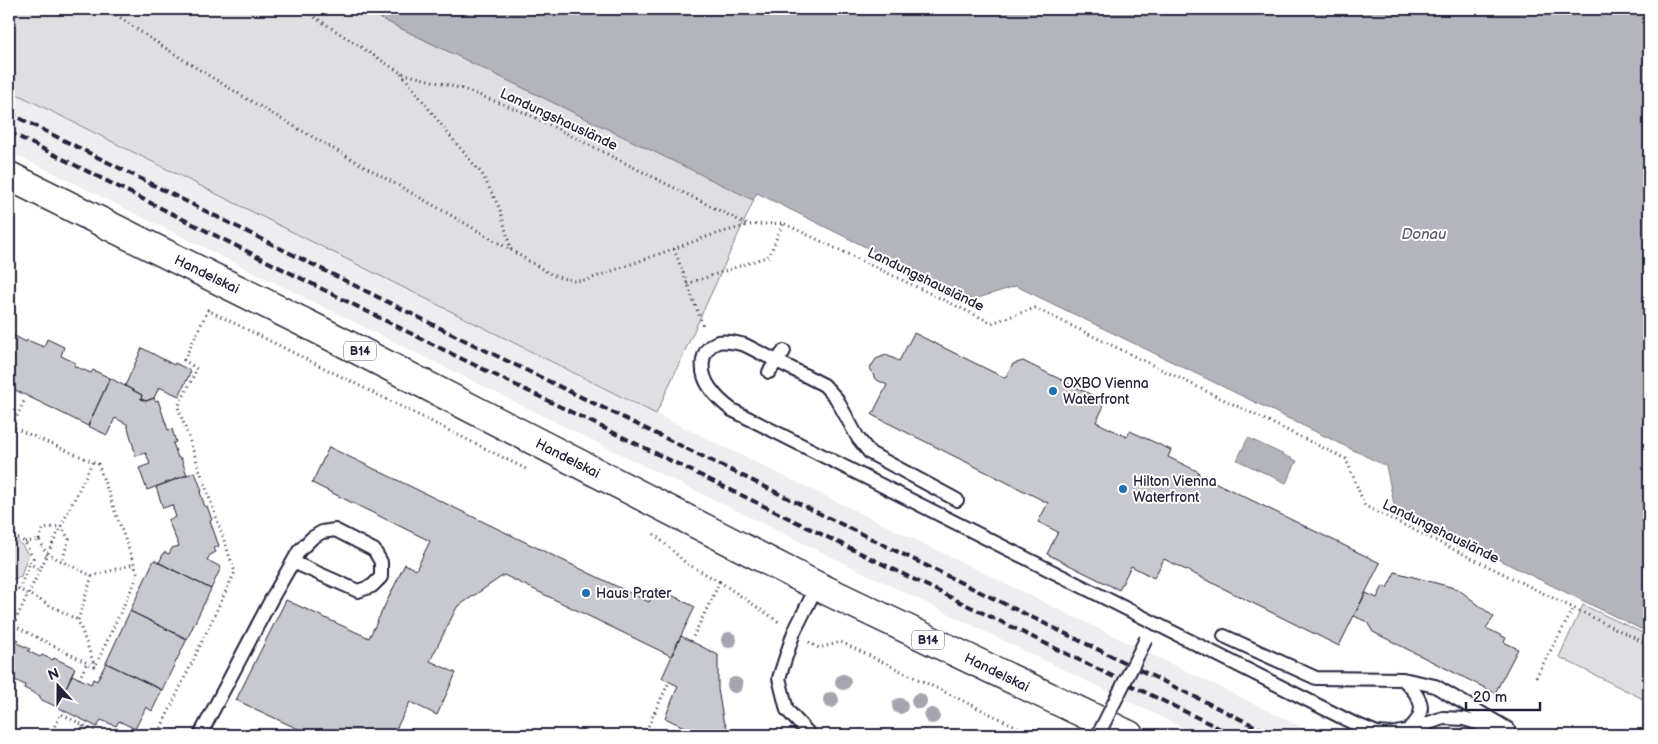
<svg xmlns="http://www.w3.org/2000/svg" width="1658" height="744" font-family="'Balsamiq Sans',sans-serif">
  <style>
    .built { fill: #eeeef1 }
    .green { fill: #dfdfe2; stroke: #80808e }
    .water { fill: #b4b4bc; stroke: #7a7a88 }
    .building { fill: #c8c8cf; stroke: #22223b }
    .lines { fill: none; stroke-linecap: round; stroke-linejoin: round }
    .lane-casing { stroke: #22223b; stroke-width: 16 }
    .primary-casing { stroke: #22223b; stroke-width: 31 }
    .path { stroke: #22223b; stroke-width: 3; stroke-dasharray: 1 4; stroke-linecap: butt }
    .lane { stroke: #fff; stroke-width: 12 }
    .primary { stroke: #fff; stroke-width: 28 }
    .rail { stroke: #22223b; stroke-width: 4; stroke-dasharray: 8 4; stroke-linecap: butt }
    .lane-bridge-casing { stroke: #22223b; stroke-width: 16; stroke-linecap: butt }
    .lane-bridge { stroke: #fff; stroke-width: 12 }
    .tree { fill: #a5a5af }
    .poi-dot { fill: #1f6fb2; stroke: #fff; stroke-width: 2 }
    .labels { text-anchor: middle; stroke-width: 4; stroke-linejoin: round; paint-order: stroke }
    .shield { fill: #fff; stroke: #646476; stroke-width: 1 }
    .shield-label { font-size: 12px; font-weight: bold; fill: #22223b }
    .street-label { font-size: 14px; fill: #22223b; stroke: #fff }
    .poi-label { font-size: 14px; fill: #22223b; stroke: #fff; text-anchor: start }
    .water-label { font-size: 15px; font-style: italic; fill: #5c5c6f; stroke: #fff }
  </style>
  <rect width="100%" height="100%" fill="#fff"/>
  <filter id="ink" filterUnits="userSpaceOnUse"><feTurbulence type="fractalNoise" baseFrequency=".02" numOctaves="2"/><feDisplacementMap in="SourceGraphic" scale="10" xChannelSelector="R" yChannelSelector="G"/><feConvolveMatrix kernelMatrix="1 2 1 2 8 2 1 2 1" color-interpolation-filters="sRGB"/></filter>
  <g filter="url(#ink)">
    <path class="built" d="M9,90L656,414L1318,735H1198L632,460L9,151Z"/>
    <path class="green" d="M9,9H361L754,200L656,414L9,90Z
      M9,539C19,539 24,547 28,555L21,576L9,581Z
      M1583,605L1649,636V702L1559,657Z"/>
    <path class="water" d="M361,9H1649V633L1395,509L1386,466L1016,286L972,300L757,193L753,200Z
      M1248,438L1297,461L1286,483L1237,460Z"/>
    <path class="building" d="M9,330L12,331L11,334L26,342L27,340L44,347L47,339L64,347L61,356L76,363L74,366L91,373L93,370L110,378L88,426L9,387Z
      M914,333L1005,378L1013,364L1023,361L1100,399L1103,408L1096,422L1127,437L1130,431L1171,450L1168,457L1199,472L1198,474L1380,563L1339,646L1164,559L1154,578L1131,566L1119,590L1047,554L1058,532L1038,522L1048,503L872,415L887,385L875,379L870,368L876,359L886,355L899,361Z
      M142,348L174,365L175,363L191,371L179,396L159,387L154,398L146,401L141,399L142,395L125,386Z
      M110,378L142,395L141,399L146,401L154,398L155,401L158,400L168,430L172,429L176,442L173,443L178,458H181L187,475L147,490L139,468L150,464L146,453L136,456L127,424L115,418L107,435L88,426Z
      M329,447L649,602L656,587L695,607L671,656L504,575L457,607L430,661L456,673L437,715L410,702L393,735H311L236,700L286,600L369,638L405,564L416,570L430,541L312,483Z
      M195,472L202,491L200,492L205,507L207,506L212,520L210,521L219,546L214,548L216,552L210,555L207,560L221,567L211,589L159,563L164,552L169,554L172,548L179,546L168,520L176,517L172,505L163,508L156,487Z
      M154,560L211,589L187,639L130,611Z
      M1395,572L1458,589L1494,617L1486,628L1506,638L1504,642L1518,649L1495,693L1373,632L1367,622L1354,616L1366,593L1377,598L1383,586L1387,588Z
      M130,611L187,639L162,690L106,663Z
      M9,636L19,640L17,643L30,649L28,651L40,657L42,655L53,660L54,658L75,668L57,707L40,699V696L24,688L25,685L13,679L10,684H9Z
      M681,636L718,655V689L723,719L731,735H680L684,727L665,718L678,686L662,678Z
      M106,663L162,690L152,711L146,707L135,729L119,721L116,726L101,720L97,727L57,707L72,675L91,684L93,679L97,681Z"/>
    <g class="lines">
      <g class="lane-casing">
        <path id="lane" d="M769,372L784,351
          M957,500L870,453L858,438L836,398L824,385L745,345C737,343 727,340 718,342C698,349 700,374 710,388C716,397 724,404 732,410L1353,723L1377,733L1391,734L1406,731L1443,718L1464,719L1483,725L1498,735
          M1224,636L1316,678L1403,679C1421,697 1430,711 1408,730
          M1403,679L1435,686L1508,729
          M200,735L272,598L299,551L312,538L322,532L335,530L374,550L381,562V577L372,586L358,591L293,562
          M810,735L787,710L779,678L794,632L817,586"/>
      </g>
      <g class="primary-casing">
        <path id="primary" d="M9,176L315,328L817,586L1129,735"/>
      </g>
      <path class="path" d="M108,9C247,108 406,185 552,275C564,279 574,282 587,280L709,236L748,225
        M302,9L401,73L463,89L528,114L748,225L783,223L992,323L1035,308L1346,459L1365,506L1649,645
        M401,73L450,136L482,174L500,209L511,250
        M674,249L704,328
        M687,284L769,256L783,223
        M9,426L12,427L24,401
        M9,433L12,427L98,464L138,575L95,667L9,623
        M9,534L25,542L33,558L30,563L39,570
        M654,534L686,563L720,582
        M39,540L43,529L61,526L69,539L62,561
        M25,542L39,540L47,554L92,576L134,564
        M92,576L78,620L95,667
        M9,584L78,620
        M19,589L30,563
        M13,625L93,461
        M691,641L720,582L779,622
        M809,642L819,648L841,642L1034,735
        M1536,677L1574,608
        M79,679L87,663
        M83,726L87,735
        M50,735L61,714L103,735
        M155,735L158,734L235,572L178,407L197,369L184,360L208,310L528,470
        M644,735L669,682"/>
      <use href="#lane" class="lane"/>
      <use href="#primary" class="primary"/>
      <path class="rail" d="M9,113L454,335L1273,735
        M9,132L448,352L1233,735"/>
      <g class="lane-bridge-casing">
        <path id="lane-bridge" d="M1098,735L1146,639"/>
      </g>
      <use href="#lane-bridge" class="lane-bridge"/>
    </g>
    <g class="tree">
      <circle cx="729" cy="640" r="8"/>
      <circle cx="843" cy="682" r="8"/>
      <circle cx="735" cy="685" r="8"/>
      <circle cx="831" cy="700" r="8"/>
      <circle cx="919" cy="701" r="8"/>
      <circle cx="900" cy="706" r="8"/>
      <circle cx="932" cy="716" r="8"/>
    </g>
  </g>
  <g class="poi-dot">
    <circle cx="1053" cy="391" r="5"/>
    <circle cx="1123" cy="489" r="5"/>
    <circle cx="586" cy="593" r="5"/>
  </g>
  <g class="labels">
    <g class="shield">
      <rect x="344" y="341.5" width="32" height="19" rx="4"/>
      <rect x="912" y="630.5" width="32" height="19" rx="4"/>
    </g>
    <g class="shield-label">
      <text x="360" y="355">B14</text>
      <text x="928" y="644">B14</text>
    </g>
    <g class="street-label">
      <text transform="translate(559 119) rotate(25)" y="5">Landungshauslände</text>
      <text transform="translate(207 274) rotate(26)" y="5">Handelskai</text>
      <text transform="translate(926 279) rotate(26)" y="5">Landungshauslände</text>
      <text transform="translate(568 458) rotate(27)" y="5">Handelskai</text>
      <text transform="translate(1441 531) rotate(26)" y="5">Landungshauslände</text>
      <text transform="translate(997 672) rotate(26)" y="5">Handelskai</text>
    </g>
    <g class="poi-label">
      <text x="1063" y="388">OXBO Vienna<tspan x="1063" dy="16">Waterfront</tspan></text>
      <text x="1133" y="486">Hilton Vienna<tspan x="1133" dy="16">Waterfront</tspan></text>
      <text x="596" y="598">Haus Prater</text>
    </g>
    <g class="water-label">
      <text x="1424" y="239">Donau</text>
    </g>
  </g>
  <rect width="1658" height="744" fill="none" stroke="#fff" stroke-width="30"/>
  <rect x="15" y="15" width="1628" height="714" fill="none" stroke="#22223b" stroke-width="2" filter="url(#ink)"/>
  <g transform="translate(58 686) rotate(339)" stroke="#ffffff" stroke-width="4" paint-order="stroke">
  <path d="M0-4L9 19L0 12L-9 19Z" fill="#22223b"/>
  <text y="-8" font-size="14" font-weight="bold" text-anchor="middle" fill="#22223b">N</text>
  </g>
  <path d="M1466 702v8h74v-8" fill="none" stroke="#22223b" stroke-width="2.5"/>
  <text x="1473" y="702" font-size="15" fill="#22223b" stroke="#ffffff" stroke-width="4" paint-order="stroke">20 m</text>
</svg>
